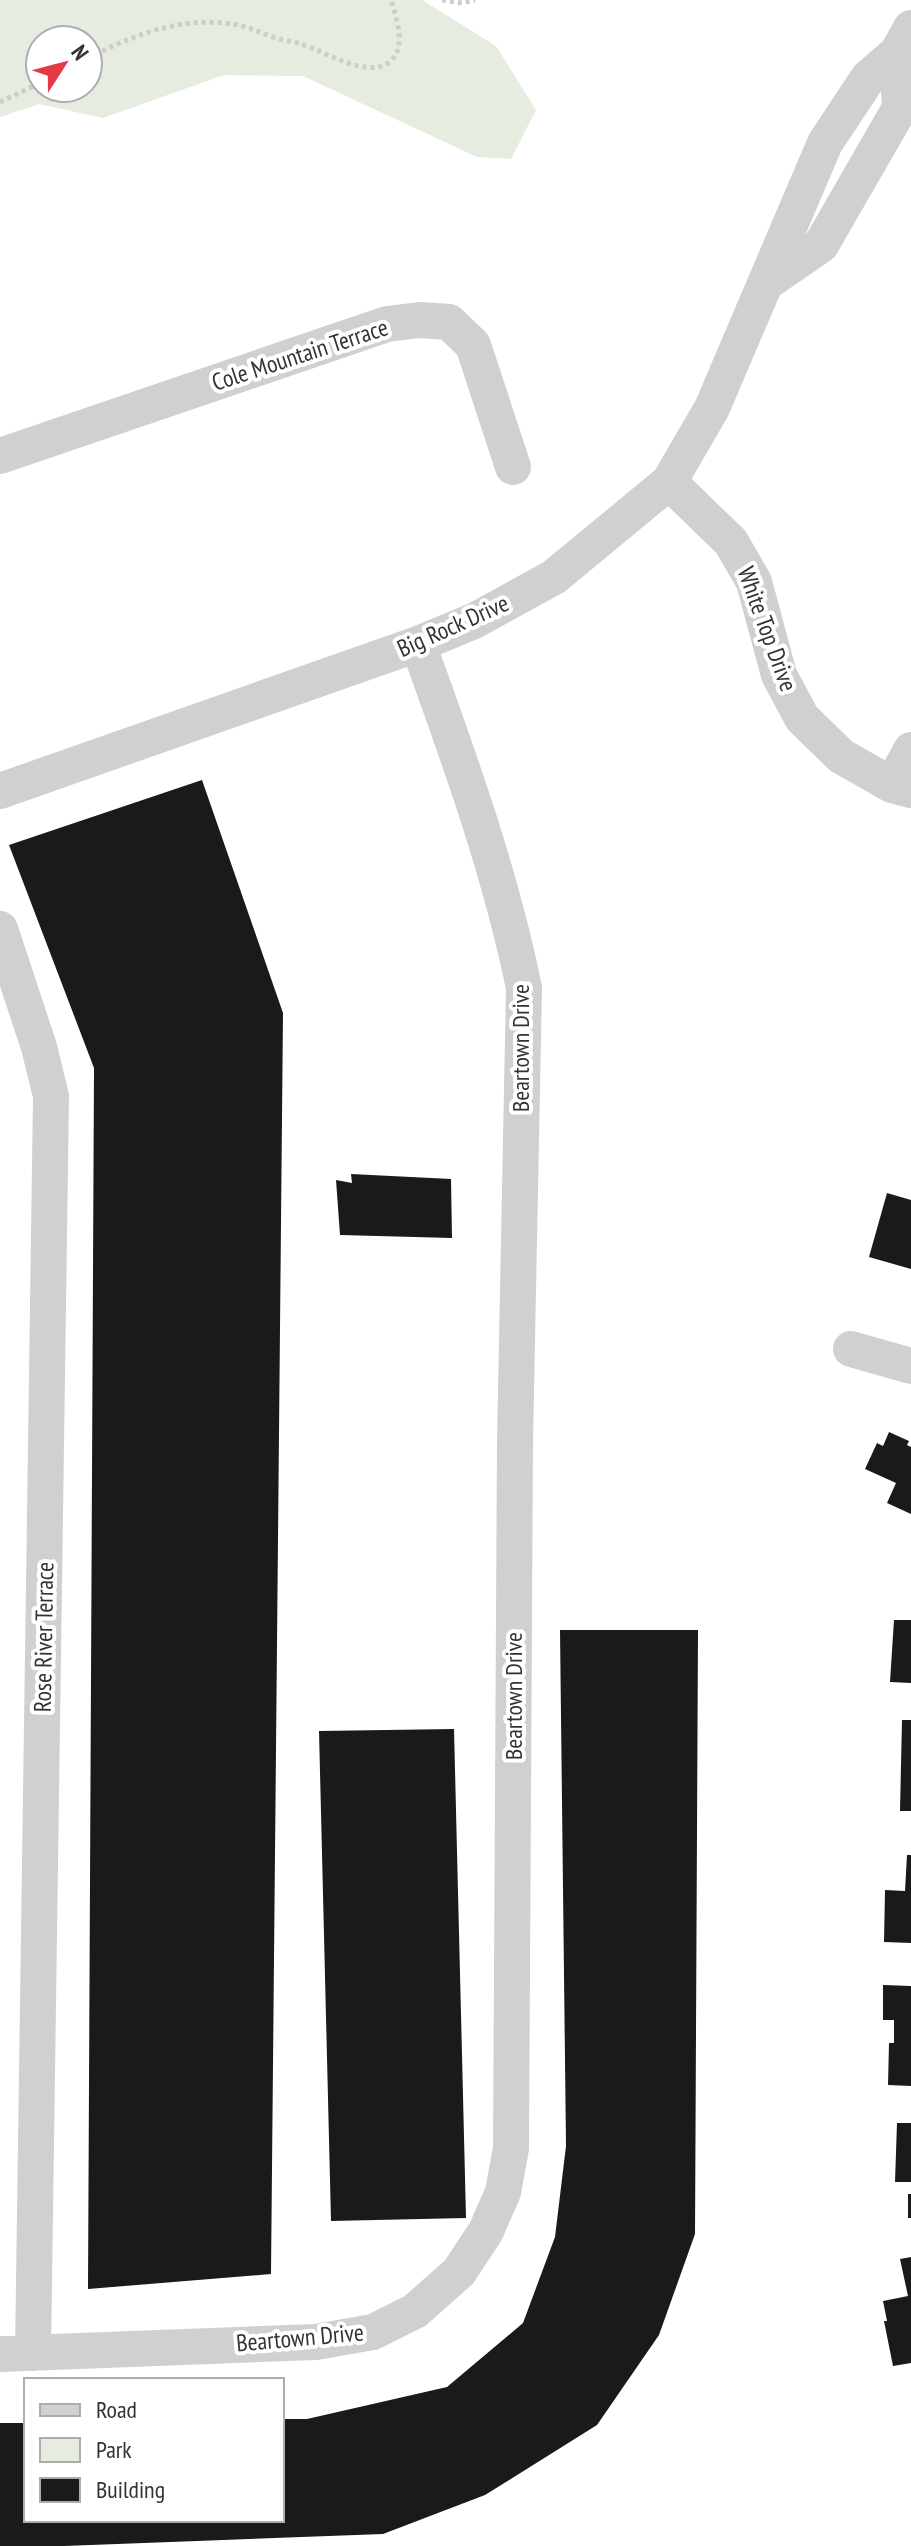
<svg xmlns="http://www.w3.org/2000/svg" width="911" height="2546" font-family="'PT Sans Narrow',sans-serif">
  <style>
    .green { fill: #e6ecdf; fill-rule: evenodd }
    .building { fill: #1a1a1a }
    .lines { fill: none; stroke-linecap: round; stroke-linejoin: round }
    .path { stroke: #cdcdcd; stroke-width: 5; stroke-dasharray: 4 4; stroke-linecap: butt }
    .minor { stroke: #d0d0d0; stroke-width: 36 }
    .labels { text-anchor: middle; stroke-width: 8; stroke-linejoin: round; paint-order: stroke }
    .street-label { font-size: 24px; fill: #333; stroke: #fff }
  </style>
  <rect width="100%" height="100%" fill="#fff"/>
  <path class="green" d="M0,0H422L496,46L536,110L511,159L477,157L303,76L224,75L103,118L39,104L0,117ZM40,40H88V88H40Z"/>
  <path class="building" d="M202,780L283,1013L271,2274L88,2289L94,1068L9,845Z
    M351,1174L451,1179L452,1238L340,1235L336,1180L352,1183Z
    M887,1193L911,1200V1269L869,1257Z
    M889,1432L909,1441L907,1445L911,1447V1514L887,1503L896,1483L865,1469L877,1443L883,1446Z
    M894,1620H911V1683L890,1682Z
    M560,1630H698L695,2234L659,2335L597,2425L485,2495L383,2534L64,2546H0V2423H26V2520H282V2419H307L447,2387L523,2323L555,2237L566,2146Z
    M902,1720H911V1811H900Z
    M454,1729L466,2218L331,2221L319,1731Z
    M907,1855H911V1943L884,1942L885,1890L905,1891Z
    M883,1985L911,1986V2086L888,2085L889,2043H894V2020H883Z
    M897,2123H911V2182H895Z
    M908,2194H911V2218H908Z
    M911,2257V2363L893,2366L884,2321H887L883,2301L908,2296L900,2259Z"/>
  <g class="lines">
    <path class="path" d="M442,0L462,3L475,0
      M88,58C129,37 176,18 223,23C243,24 258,32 276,38C284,41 293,41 300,44C323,50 358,74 382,66C410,56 397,20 391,0
      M0,102L40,83"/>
    <path class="minor" d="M766,283L821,245L900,108L897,53
      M0,456L387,324L420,320L449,322L473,345L513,467
      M669,482L731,542L754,582L779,675L802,718L841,756L892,785L911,790
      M892,785L911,750
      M0,791L418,644L474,621L554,577L669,482L712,408L825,143L868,78L897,53L911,28
      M0,929L39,1047L51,1096L33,2353
      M851,1349L911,1366
      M0,2354L316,2342L373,2332L415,2311L459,2272L486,2231L503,2192L511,2148L515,1442L524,988C500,870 459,758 418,644"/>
  </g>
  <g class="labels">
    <g class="street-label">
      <text transform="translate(300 355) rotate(-18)" y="8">Cole Mountain Terrace</text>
      <text transform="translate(453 626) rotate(-24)" y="8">Big Rock Drive</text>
      <text transform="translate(767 629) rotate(70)" y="8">White Top Drive</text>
      <text transform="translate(521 1048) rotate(-90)" y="8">Beartown Drive</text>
      <text transform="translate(44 1637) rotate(-89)" y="8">Rose River Terrace</text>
      <text transform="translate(514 1696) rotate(-90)" y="8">Beartown Drive</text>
      <text transform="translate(300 2338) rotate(-5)" y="8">Beartown Drive</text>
    </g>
  </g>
  <rect x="24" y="2378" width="260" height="144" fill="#ffffff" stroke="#adadad" stroke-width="2"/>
  <rect x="40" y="2404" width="40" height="12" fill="#d0d0d0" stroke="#adadad" stroke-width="2"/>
  <text x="96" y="2418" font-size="24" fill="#333333">Road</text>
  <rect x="40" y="2438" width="40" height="24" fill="#e6ecdf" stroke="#adadad" stroke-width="2"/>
  <text x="96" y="2458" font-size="24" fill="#333333">Park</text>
  <rect x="40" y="2478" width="40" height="24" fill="#1a1a1a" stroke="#adadad" stroke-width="2"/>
  <text x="96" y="2498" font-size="24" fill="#333333">Building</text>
  <g transform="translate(64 64) rotate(54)"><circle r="38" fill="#ffffff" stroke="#adadad" stroke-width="2"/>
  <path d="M0-6L14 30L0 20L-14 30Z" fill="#e63946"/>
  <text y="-12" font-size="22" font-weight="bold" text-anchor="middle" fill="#333333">N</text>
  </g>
</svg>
